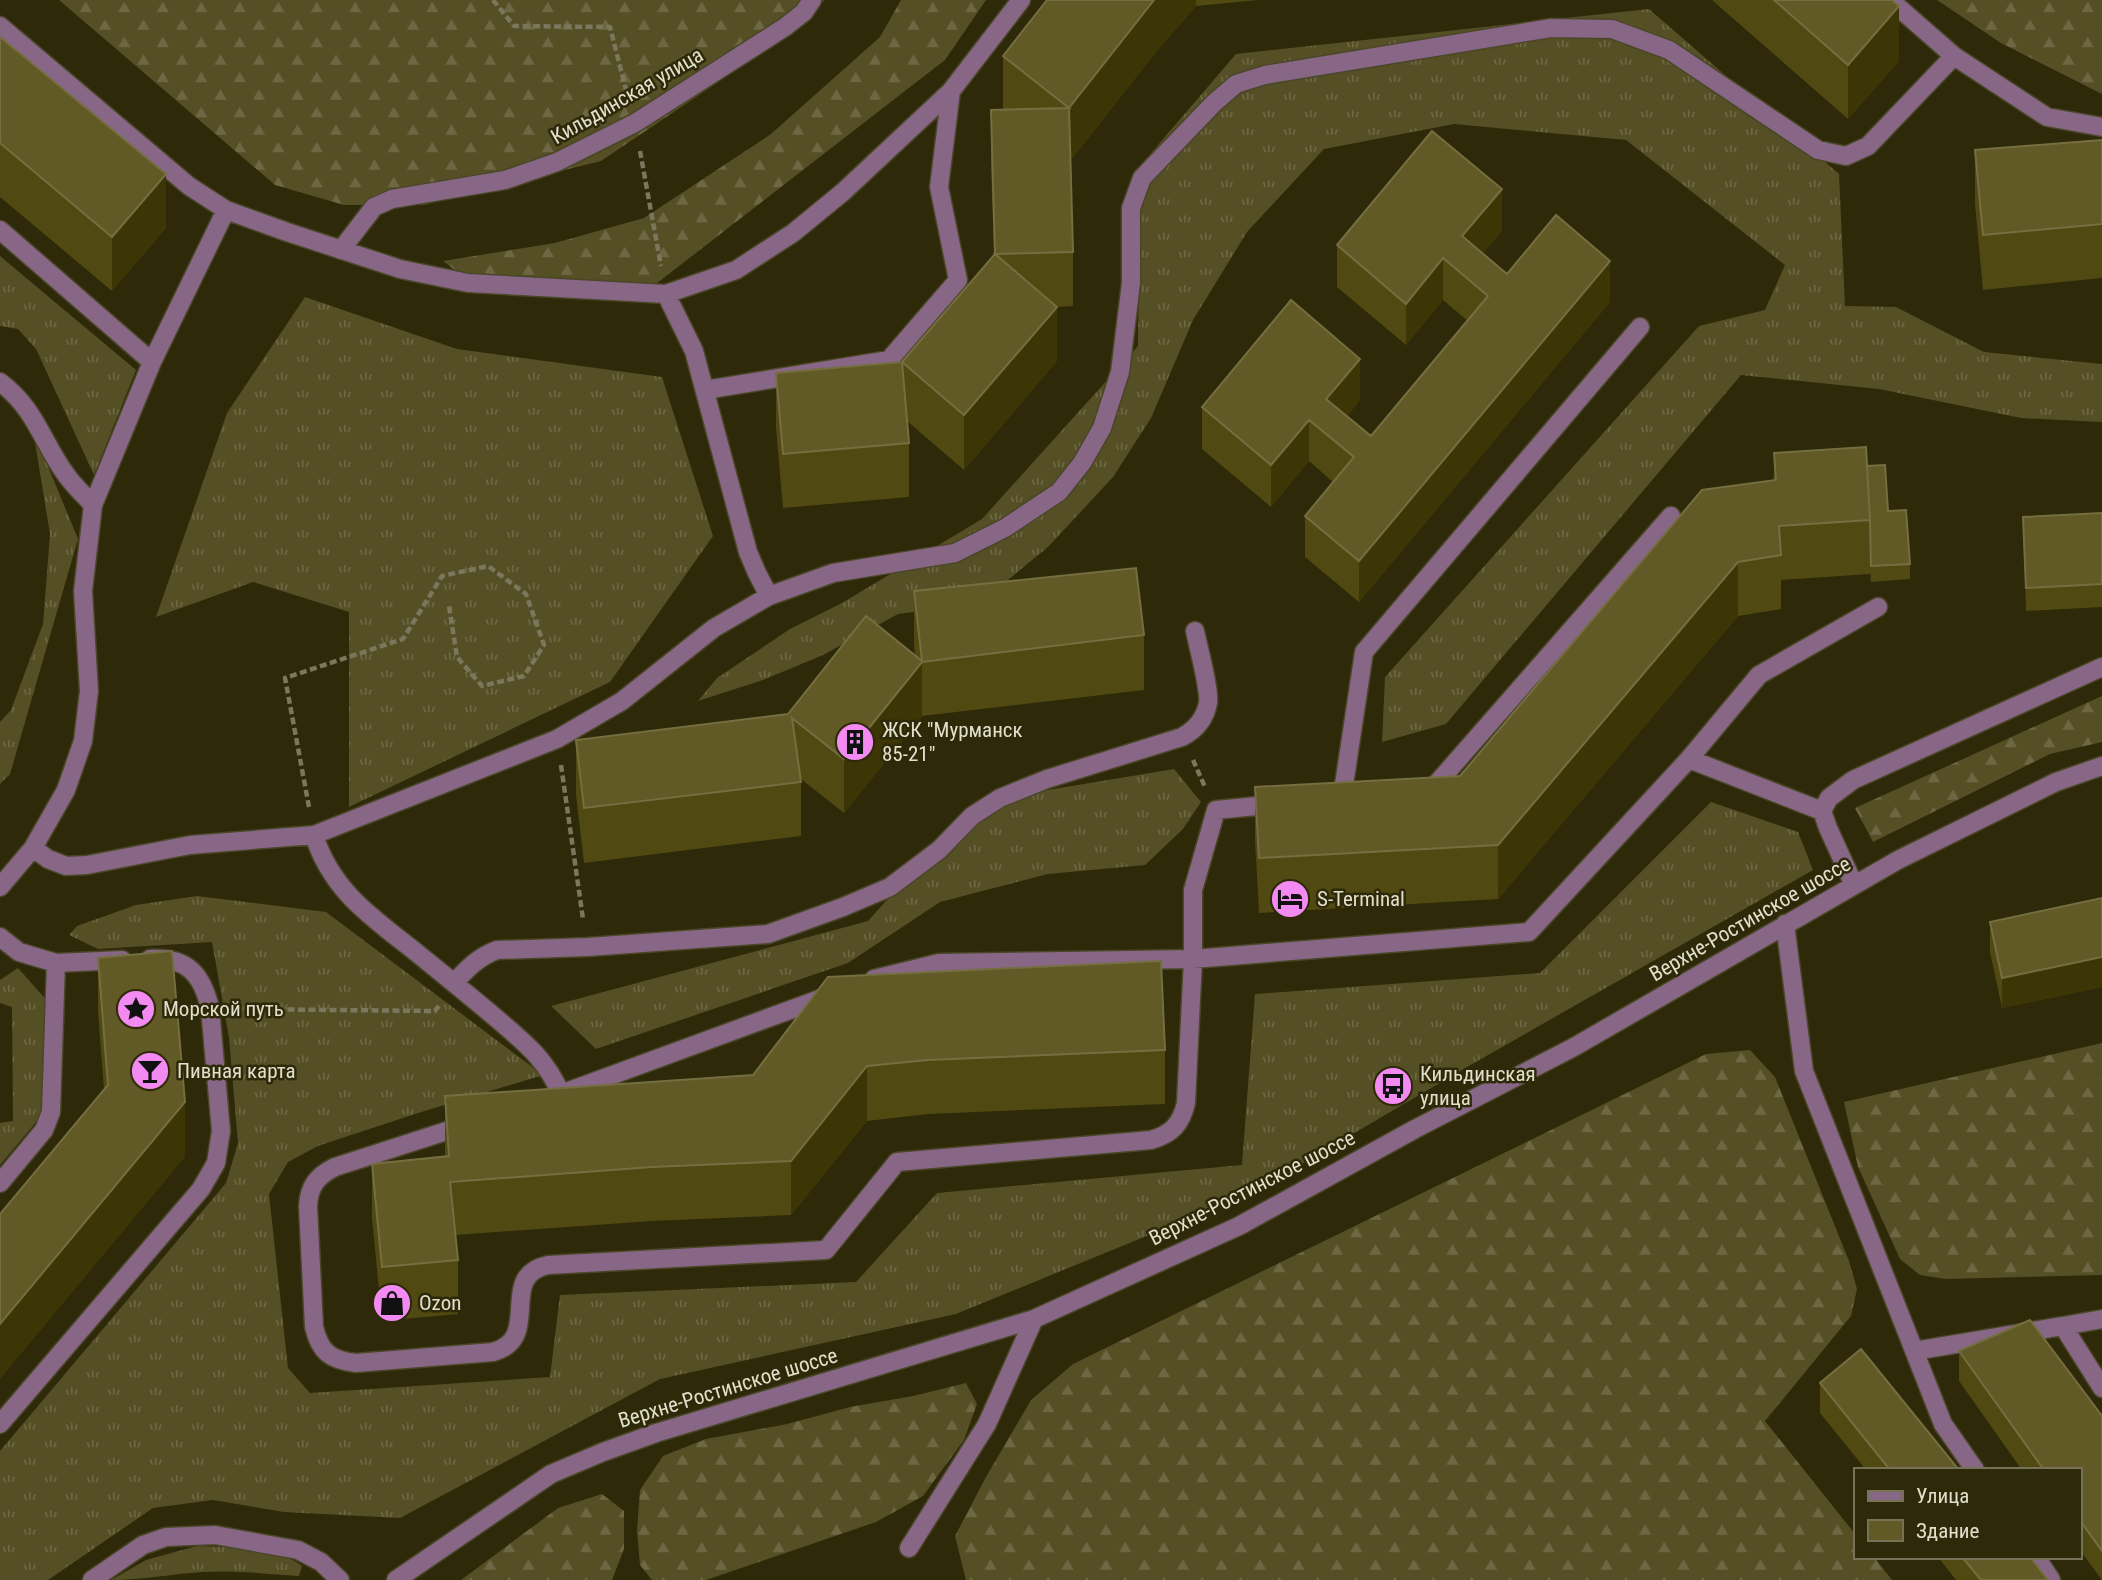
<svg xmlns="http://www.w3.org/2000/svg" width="2102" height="1580" font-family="'Roboto Condensed',sans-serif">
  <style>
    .grass { fill: url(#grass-tufts) }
    .forest { fill: url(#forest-firs) }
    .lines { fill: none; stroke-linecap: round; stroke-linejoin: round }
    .minor-casing { stroke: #4a4628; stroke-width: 21 }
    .path { stroke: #7b775d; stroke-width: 4.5; stroke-dasharray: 7 3.5; stroke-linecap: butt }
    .minor { stroke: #876785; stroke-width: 18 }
    .wall { fill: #514912 }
    .shaded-wall { fill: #3c3606 }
    .building { fill: #615926; stroke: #756e40; stroke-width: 2 }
    .labels { text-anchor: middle; stroke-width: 5; stroke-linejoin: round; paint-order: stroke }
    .street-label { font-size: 21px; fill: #e2dfcd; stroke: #2d2909 }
    .poi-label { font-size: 21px; fill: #e2dfcd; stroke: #2d2909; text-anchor: start }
  </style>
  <defs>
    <pattern id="grass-tufts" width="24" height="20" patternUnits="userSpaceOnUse" patternTransform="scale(1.75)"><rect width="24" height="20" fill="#554f25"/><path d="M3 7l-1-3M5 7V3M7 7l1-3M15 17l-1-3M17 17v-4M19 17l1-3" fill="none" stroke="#6d6843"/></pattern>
    <pattern id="forest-firs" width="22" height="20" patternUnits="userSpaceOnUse" patternTransform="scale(1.75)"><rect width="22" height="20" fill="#554f25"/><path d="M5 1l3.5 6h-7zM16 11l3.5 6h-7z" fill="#6d6843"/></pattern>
  </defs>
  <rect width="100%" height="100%" fill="#2d2909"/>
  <path class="grass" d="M1649,9L1839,174L1845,306L1896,307L1984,352L2102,364V422L2021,418L1879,389L1741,375L1446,724L1382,742L1385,677L1699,326L1765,310L1785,265L1626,140L1454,124L1324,149L1247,232L1193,320L1151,418L1113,477L1048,547L980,603L898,614L823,655L763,680L698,701L717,678L790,629L842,603L982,519L1138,346L1140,166L1236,54Z
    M0,256L136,370L94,475L36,349L18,329L0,326Z
    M305,297L457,349L662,377L713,536L610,682L349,807V612L253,582L156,617L227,413Z
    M33,430L78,539L10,774L0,784V722L11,710L43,624L50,534Z
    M1174,769L1201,802L1183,829L1145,865L1048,874L940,902L848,963L596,1049L551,1006L868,921L975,802Z
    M1711,802L1798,832L1813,870L1467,1067L1254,1192L956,1314L660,1379L400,1518L284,1512L213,1500L153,1508L48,1580H0V1451L226,1183L238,1143L229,1038L212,942L98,949L69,935L77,926L136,905L197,896L326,912L543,1075L415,1114L318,1146L288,1162L269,1194L288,1368L310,1393L550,1377L560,1295L856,1282L937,1193L1242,1165L1255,994L1540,973Z
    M18,968L50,1004L52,1103L0,1165V1123L13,1121L12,1007L0,1003V980Z
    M197,1546C231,1548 274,1544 302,1566L299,1576C267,1574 235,1570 202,1572C171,1574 142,1580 111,1580L146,1560Z"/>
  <path class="forest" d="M59,0H825L711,87L601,161L424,205H344L275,185Z
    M901,0H986L945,60L643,294L474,285L443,261L555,243L644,218L771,134L880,37Z
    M1937,0H2102V94L2001,43Z
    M2102,696V742L2050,754L1873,842L1855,808Z
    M2102,1043V1275L1946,1279L1920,1275L1900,1259L1858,1167L1844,1102Z
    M1750,1050L1775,1077L1849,1261L1857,1289L1851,1316L1765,1421L1855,1534V1557H1874L1892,1580H966L955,1536L986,1477L1031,1400L1073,1364L1706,1054Z
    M966,1383L977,1404L964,1440L923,1496L876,1522L706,1580H652L640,1565L637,1531L640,1490L663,1456L706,1439L787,1424L850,1407L913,1396Z
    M602,1494L624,1511V1549L612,1580H461L558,1508Z"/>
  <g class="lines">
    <g class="minor-casing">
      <path id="minor" d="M1890,0L1954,56L2047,117L2102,127
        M0,26L189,186L226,210L287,232L400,269L468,283L666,294L736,270L793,233L843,192L951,91L1021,0
        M0,230L152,362
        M341,250L374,207L392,199L505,180L557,162L635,123L785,27L804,12L812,0
        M666,294L694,351L748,552L757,573L769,596
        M0,382C37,410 42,443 67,476C75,487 85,496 93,505
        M705,390L889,360L958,280L939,187L951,91
        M1689,759L1759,675L1878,607
        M1424,790L1432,789L1671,516
        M1342,798L1364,652L1640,327
        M314,835C332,892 373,918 417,953C444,975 470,996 496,1018C525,1043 545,1058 561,1094
        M33,848L48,859L66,866L87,865L190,845L314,835L557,739L622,701L714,628L769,596L833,573L955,553L1005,528L1059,492L1082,463L1102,428L1120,372L1131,283V208L1142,178L1214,103L1236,84L1265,75L1551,28L1612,29L1669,50L1818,150L1846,156L1868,146L1954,56
        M1854,885L1828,828L1822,811L1829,798L1853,780L2102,667
        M0,887L33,848L66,790L83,741L89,691L83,591L93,505L152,362L226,210
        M1785,924L1804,1071L1943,1424L1975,1470
        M0,937L19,952L56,963L51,1112L44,1130L0,1183
        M56,963L122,960
        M874,979L939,963L1193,959L1529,932L1689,759L1822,811
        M454,983C467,969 478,957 497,950L588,947L768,934L843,907L890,887L939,850L972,816L1000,798L1047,779L1182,737C1195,730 1205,719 1208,703C1210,690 1198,646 1195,631
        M558,1095L828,996
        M465,1125L335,1167C317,1176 309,1186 308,1206L314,1327C320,1352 330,1360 356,1363L493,1352C544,1338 496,1276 548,1265L826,1250L897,1162L1151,1140C1172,1134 1181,1124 1186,1103L1193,959V890L1216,810L1278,804
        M2063,1326L2102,1319
        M1914,1351L2063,1326L2102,1388
        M0,1424L201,1189L216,1163L221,1131L210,1008C202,974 187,957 150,959
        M909,1548L987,1424L1034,1319
        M2036,1557L2051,1580
        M92,1580L143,1545L166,1537L215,1535L298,1550L321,1562L340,1580
        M396,1580L551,1474L603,1452L656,1433L1034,1319L1239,1226L1415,1129L1574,1047L1898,860L2056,782L2102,766"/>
    </g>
    <path class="path" d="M493,0L514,26L610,27L627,94
      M640,151L661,266
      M1193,760L1205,787
      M561,765L583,919
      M309,807L285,678L403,639L442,576L488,566L526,594L544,645L524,676L482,686L457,657L449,606
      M235,1009L435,1011L440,1004"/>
    <use href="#minor" class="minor"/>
  </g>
  <path class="wall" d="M1047,0H1258L1196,6L1156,52L1070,161L1073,252V306L1057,307V361L964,470L907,421L909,443V497L783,508L776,428V373L902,362L994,256L991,164V110H1003V56Z
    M1712,0H1892L1899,61L1848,119Z
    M0,37L166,228L112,291L0,197Z
    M2102,140V278L1983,290L1975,204V150Z
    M1502,231L1483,253L1507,274L1610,302L1359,602L1305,557V516L1333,482L1309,461L1271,507L1202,449V407L1360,400L1347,416L1371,436L1468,321L1443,300L1406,345L1337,287V245Z
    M1774,453L1867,466L1888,511L1910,564V579L1871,582L1870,570V574L1781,580V609L1738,616L1498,899L1259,913L1255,841V787L1460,776L1773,481L1774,472Z
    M2102,513V607L2026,611L2023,517Z
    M914,591L1144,635V690L922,716L844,813L801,779V836L584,863L576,795V740L788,714L915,656L914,645Z
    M2102,898V987L2002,1008L1990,952V922Z
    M98,958L185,1157L104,1089L98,1012Z
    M828,977L1165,1050V1104L928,1114L867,1121L791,1215L652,1221L455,1235L458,1260V1314L382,1321L372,1218V1164L445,1157V1096L753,1075Z
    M1959,1351L2102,1416V1580L2079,1549V1470H2022L1959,1381Z
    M1820,1383L1959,1470H1866L1820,1413Z
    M1938,1557H2030L2048,1580H1956Z"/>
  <path class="shaded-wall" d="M1154,0H1196V6L1156,52L1069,162V108Z
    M1899,6V61L1848,119V65Z
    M166,174V228L112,291V237Z
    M1502,189V231L1464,276L1462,236Z
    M1443,258V300L1406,345V304Z
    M1610,261V302L1359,602V561Z
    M1057,307V361L964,470V415Z
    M1360,359V400L1329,437L1326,399Z
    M1309,420V461L1271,507V465Z
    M1738,562V616L1498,899V845Z
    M922,662V716L844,813V759Z
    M2102,957V987L2002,1008V978Z
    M867,1066V1121L791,1215V1161Z
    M185,1102V1157L0,1379V1324Z"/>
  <path class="building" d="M1047,0H1154L1069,108L1073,252L995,254L1057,307L964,415L902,362L995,254L991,110L1069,108L1003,56Z
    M1774,0H1892L1899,6L1848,65Z
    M0,37L166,174L112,237L0,143Z
    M1432,131L1502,189L1462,236L1507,274L1556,215L1610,261L1359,561L1305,516L1354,457L1309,420L1271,465L1202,407L1291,300L1360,359L1326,399L1371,436L1488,296L1443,258L1406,304L1337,245Z
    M2102,140V224L1983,235L1975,150Z
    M902,362L909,443L783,454L776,373Z
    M1866,447L1870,520L1779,526L1781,555L1738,562L1498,845L1259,858L1255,787L1460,776L1702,490L1776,480L1774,453Z
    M1885,465L1888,511L1906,510L1910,564L1871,566L1870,520L1867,466Z
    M2102,513V584L2026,588L2023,517Z
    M1136,568L1144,635L922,662L844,759L792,718L801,782L584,808L576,740L788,714L866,616L922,661L914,591Z
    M2102,898V957L2002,978L1990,922Z
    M172,951L185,1102L0,1324V1214L108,1085L98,958Z
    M1161,961L1165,1050L928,1060L867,1066L791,1161L652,1167L450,1182L458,1260L382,1267L372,1164L449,1156L445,1096L753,1075L828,977Z
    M2030,1320L2102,1416V1551L2079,1519V1470H2044L1959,1351Z
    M1861,1349L1959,1470H1890L1820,1383Z
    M1962,1557H2030L2048,1580H1981Z"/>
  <defs>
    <g id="building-disc" transform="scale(2.0125)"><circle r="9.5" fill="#f38af1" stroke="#2d2909"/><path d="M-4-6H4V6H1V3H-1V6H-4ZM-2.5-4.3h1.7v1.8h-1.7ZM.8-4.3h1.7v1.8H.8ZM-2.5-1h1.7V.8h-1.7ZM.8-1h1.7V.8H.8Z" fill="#111"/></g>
    <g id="hotel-disc" transform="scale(2.0125)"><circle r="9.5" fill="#f38af1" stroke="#2d2909"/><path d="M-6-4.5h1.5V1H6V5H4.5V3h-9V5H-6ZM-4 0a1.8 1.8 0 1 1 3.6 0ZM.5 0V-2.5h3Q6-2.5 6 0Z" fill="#111"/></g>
    <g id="sight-disc" transform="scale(2.0125)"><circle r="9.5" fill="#f38af1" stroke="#2d2909"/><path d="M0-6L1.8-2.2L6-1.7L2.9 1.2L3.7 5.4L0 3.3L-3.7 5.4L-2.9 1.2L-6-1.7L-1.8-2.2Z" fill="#111"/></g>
    <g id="bar-disc" transform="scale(2.0125)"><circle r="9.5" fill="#f38af1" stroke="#2d2909"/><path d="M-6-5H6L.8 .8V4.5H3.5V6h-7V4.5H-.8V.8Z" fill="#111"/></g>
    <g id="bus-disc" transform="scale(2.0125)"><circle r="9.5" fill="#f38af1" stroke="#2d2909"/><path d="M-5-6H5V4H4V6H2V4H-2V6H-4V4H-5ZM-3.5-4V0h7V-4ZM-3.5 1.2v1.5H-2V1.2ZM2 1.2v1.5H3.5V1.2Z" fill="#111"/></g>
    <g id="shop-disc" transform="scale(2.0125)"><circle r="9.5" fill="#f38af1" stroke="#2d2909"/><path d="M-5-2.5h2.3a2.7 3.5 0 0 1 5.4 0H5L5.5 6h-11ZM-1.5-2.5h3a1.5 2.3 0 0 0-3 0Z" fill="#111"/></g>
  </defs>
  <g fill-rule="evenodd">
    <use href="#building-disc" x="855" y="742"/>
    <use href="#hotel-disc" x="1290" y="899"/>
    <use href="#sight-disc" x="136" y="1009"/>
    <use href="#bar-disc" x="150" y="1071"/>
    <use href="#bus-disc" x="1393" y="1086"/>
    <use href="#shop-disc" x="392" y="1303"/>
  </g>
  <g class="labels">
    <g class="street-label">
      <text transform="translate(627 96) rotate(-30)" y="7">Кильдинская улица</text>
      <text transform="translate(1750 919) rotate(-30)" y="7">Верхне-Ростинское шоссе</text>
      <text transform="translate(1252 1188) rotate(-27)" y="7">Верхне-Ростинское шоссе</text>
      <text transform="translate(728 1388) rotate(-17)" y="7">Верхне-Ростинское шоссе</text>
    </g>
    <g class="poi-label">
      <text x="882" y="737">ЖСК "Мурманск<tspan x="882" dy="24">85-21"</tspan></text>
      <text x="1317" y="906">S-Terminal</text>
      <text x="163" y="1016">Морской путь</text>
      <text x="177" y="1078">Пивная карта</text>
      <text x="1420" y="1081">Кильдинская<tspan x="1420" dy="24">улица</tspan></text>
      <text x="419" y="1310">Ozon</text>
    </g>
  </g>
  <rect x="1854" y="1468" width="228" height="91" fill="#2d2909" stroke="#757257" stroke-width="2"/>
  <rect x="1868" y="1491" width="35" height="10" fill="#876785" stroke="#757257" stroke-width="2"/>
  <text x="1916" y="1503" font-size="21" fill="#e2dfcd">Улица</text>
  <rect x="1868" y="1520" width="35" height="21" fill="#615926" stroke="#757257" stroke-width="2"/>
  <text x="1916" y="1538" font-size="21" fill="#e2dfcd">Здание</text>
</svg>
